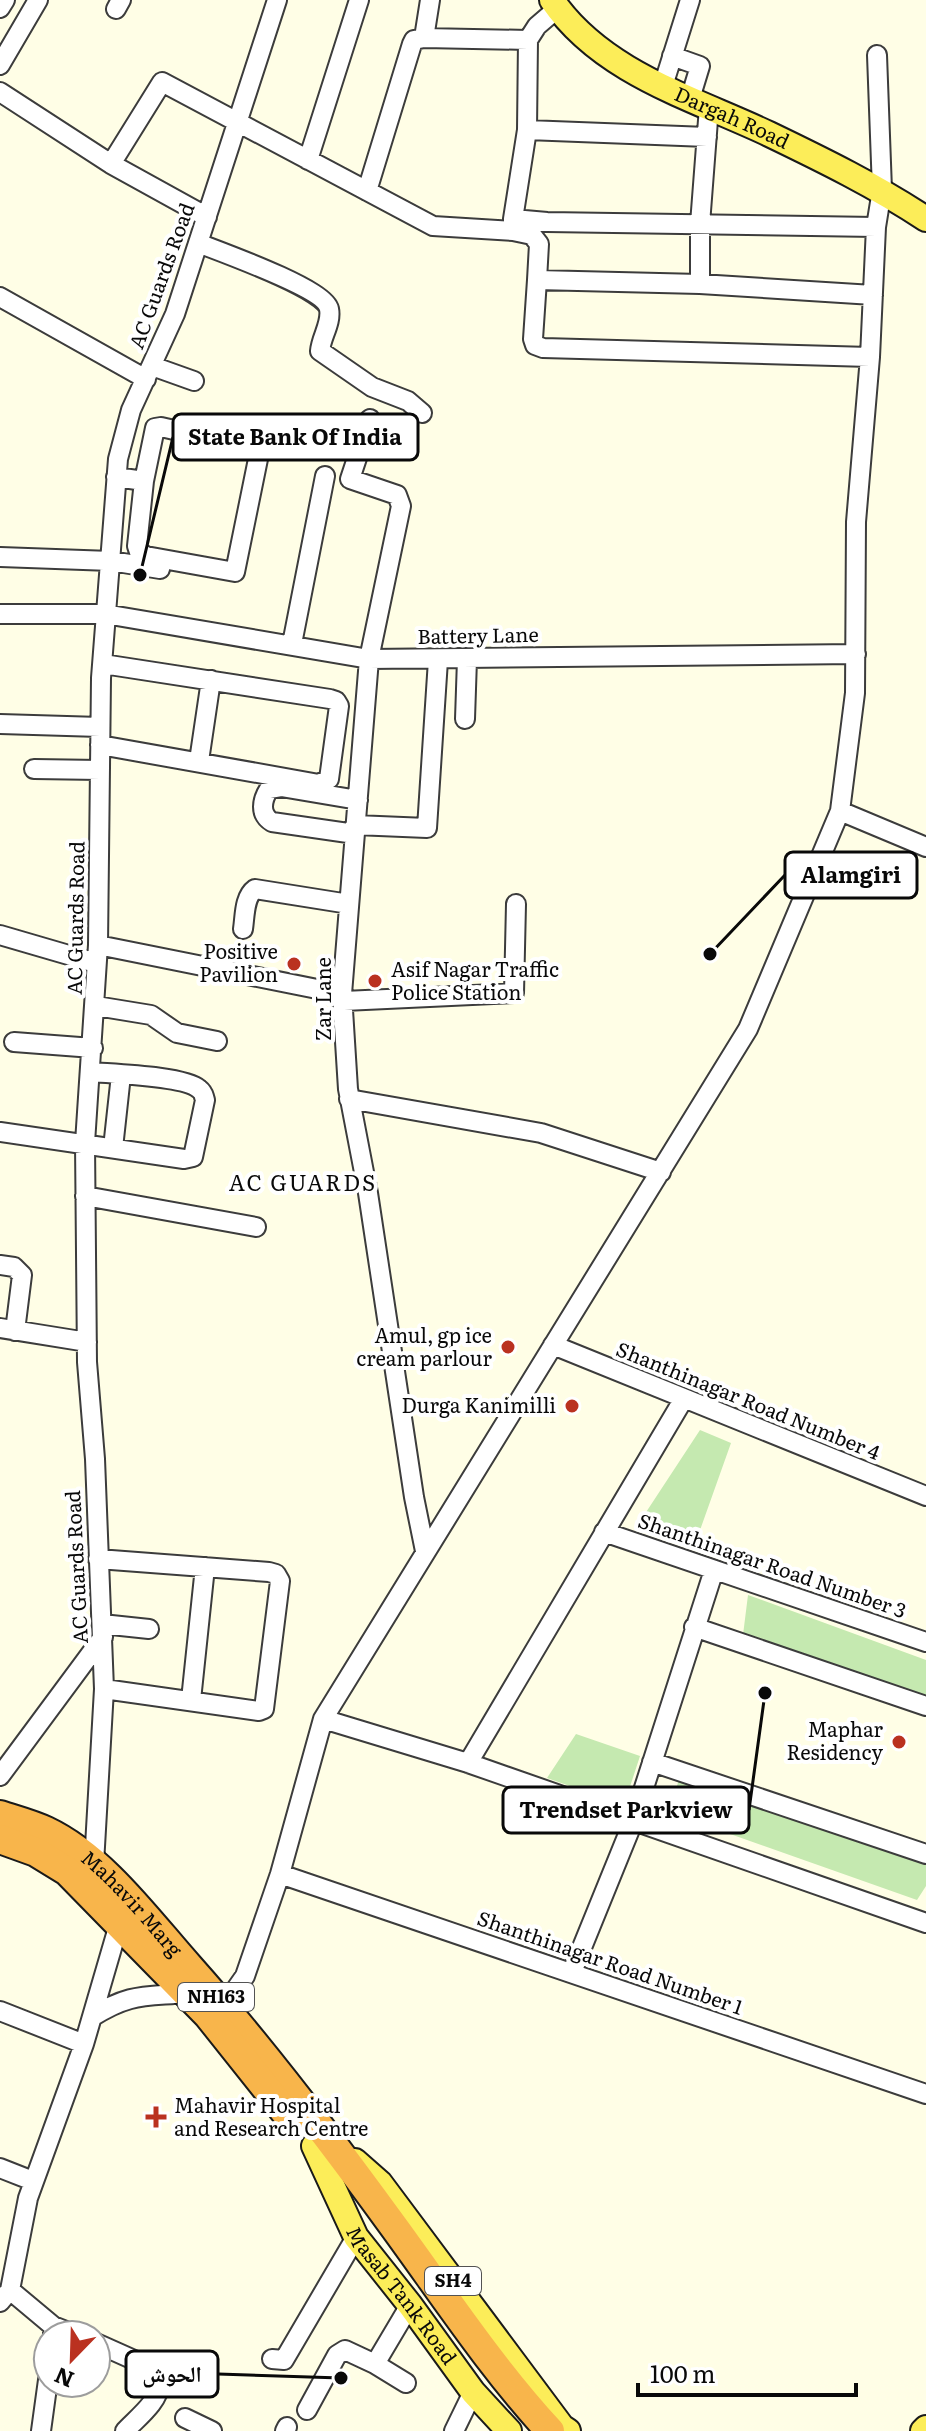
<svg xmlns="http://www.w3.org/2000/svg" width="926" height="2431" font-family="Literata,'Noto Naskh Arabic',serif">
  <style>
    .green { fill: #c5e9b0 }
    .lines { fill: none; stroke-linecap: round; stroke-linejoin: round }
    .minor-casing { stroke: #3c3c3c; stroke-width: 22 }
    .major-casing { stroke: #1a1a1a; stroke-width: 28 }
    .highway-casing { stroke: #1a1a1a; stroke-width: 32 }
    .minor { stroke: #fff; stroke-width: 18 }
    .major { stroke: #fced59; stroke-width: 24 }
    .highway { stroke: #f8b54b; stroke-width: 28 }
    .poi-dot { fill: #ba3120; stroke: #fff; stroke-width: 3 }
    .labels { text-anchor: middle; stroke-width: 8; stroke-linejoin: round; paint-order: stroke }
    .shield { fill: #fff; stroke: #535353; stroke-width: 2 }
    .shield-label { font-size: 18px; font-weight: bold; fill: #090909 }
    .street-label { font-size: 20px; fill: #090909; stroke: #fff }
    .poi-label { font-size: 20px; fill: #090909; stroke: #fff; text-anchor: end }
    .neighbourhood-label { font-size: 22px; letter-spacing: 2px; fill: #090909; stroke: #fff }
    .leader { fill: none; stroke: #090909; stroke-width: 3 }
    .callout-dot { fill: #090909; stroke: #fff; stroke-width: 3 }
    .callout { fill: #fff; stroke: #090909; stroke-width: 3 }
    .callout-label { font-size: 22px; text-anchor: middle; font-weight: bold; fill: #090909 }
  </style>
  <rect width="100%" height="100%" fill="#fffee6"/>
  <path class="green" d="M700,1430L731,1443L694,1547L635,1529Z
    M748,1595L926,1660V1699L743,1635Z
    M576,1734L640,1756L624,1805L547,1778Z
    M681,1774L926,1864V1886L917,1900L668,1812Z"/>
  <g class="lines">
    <g class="minor-casing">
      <path id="minor" d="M0,8L5,0
        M558,8L537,26L528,40L527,130L513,219V231L532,235L539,244L537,280L700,284L873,295
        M116,9L121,0
        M424,38L528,40
        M672,56L700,66L690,99
        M0,65L38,0
        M663,86L690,0
        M0,92L111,164L207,217
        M527,130L707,137
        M308,160L359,0
        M111,164L162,82L433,226L513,231
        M367,191L412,44L414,40L424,38L430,0
        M513,219L547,222L876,227
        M198,243C221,252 325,289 329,309C332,323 321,337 320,351L372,387L408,401L422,413
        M537,280L533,339L535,345L543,348L870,357
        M700,284V224L709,107
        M0,297L146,379
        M152,366L194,381
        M370,419L350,479L397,495L401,506L369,659L342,994L348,1089L368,1193L414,1497L425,1551
        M116,477L144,481L137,546L139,552L146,556L235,572L258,459V452L253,448L161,427L155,428L144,481
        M0,557L111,561L160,569
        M0,614H105L369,659L856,654
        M292,644L325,476
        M465,719L467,659
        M0,724L100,727
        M100,745L319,784L329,779L339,706L336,701L330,699L103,664
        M199,761L211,680
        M34,769L100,770
        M840,811L926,847
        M355,825L427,828L438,660
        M355,834L272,822C259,814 262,800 269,789L281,787L358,800
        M243,929C245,916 244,897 255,889L349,904
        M0,935L96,963
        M98,945L342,994
        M344,1001L514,993L516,904
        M96,1006L151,1015L177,1033L217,1041
        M14,1042L93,1048
        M349,1099L541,1133L661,1172
        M0,1132L184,1159L193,1157L205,1100C203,1094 204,1093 199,1089C184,1076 114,1074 91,1072
        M113,1148L121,1075
        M85,1196L256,1227
        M0,1265L14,1267L22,1275L15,1331
        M0,1328L87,1342
        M553,1345L926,1496
        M604,1532L926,1642
        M98,1559L269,1572L276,1574L280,1581L264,1709L259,1711L104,1689
        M102,1624L149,1629
        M694,1627L926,1706
        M191,1700L205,1567
        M323,1719L468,1763L926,1923
        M652,1762L926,1854
        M468,1763L683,1400
        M0,1776L103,1637
        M94,1864L104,1689L95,1459L87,1362L85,1143L98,945L101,678L118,459L131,410L175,314L277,0
        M280,1874L926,2094
        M572,1972L633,1822L714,1570
        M224,2006L245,1976L280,1874L323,1719L748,1029L840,811L855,693L856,522L870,357L876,227L882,190L877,55
        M0,2011L84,2044
        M92,2017C130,1993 144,1997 186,1993
        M0,2168L33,2181
        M10,2290L53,2326V2335
        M0,2302L10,2290L28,2198L84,2044L119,1924
        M53,2326L76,2335
        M96,2343L143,2364L160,2383C159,2402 137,2418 125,2431
        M272,2359L284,2360L356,2237
        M375,2364L406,2383
        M307,2410L337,2355L345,2350L375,2364L410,2305
        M185,2418L212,2431
        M41,2431L48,2380
        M285,2431L287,2427
        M454,2431L473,2392"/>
    </g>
    <g class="major-casing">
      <g id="major">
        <path id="s1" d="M552,0C602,73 693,98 769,134C823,160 876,186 926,219"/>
        <path id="s2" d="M314,2146L356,2237L410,2305L473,2392L509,2431"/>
        <path d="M355,2161L380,2183L562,2427L568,2431"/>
        <path d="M923,2431L926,2428"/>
      </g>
    </g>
    <g class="highway-casing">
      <g id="highway">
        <path id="s3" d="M0,1815C15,1820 31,1824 46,1831C103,1858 148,1921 190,1968C262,2049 328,2136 392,2224C444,2295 491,2367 550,2431"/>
        <path d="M0,1839L36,1852L67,1871L208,2015L286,2113"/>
      </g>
    </g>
    <use href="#minor" class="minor"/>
    <use href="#major" class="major"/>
    <use href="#highway" class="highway"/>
  </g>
  <g class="poi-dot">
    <circle cx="294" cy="964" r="8"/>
    <circle cx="375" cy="981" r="8"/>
    <circle cx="508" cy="1347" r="8"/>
    <circle cx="572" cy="1406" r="8"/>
    <circle cx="899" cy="1742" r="8"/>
    <path d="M152 2105h8v8h8v8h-8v8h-8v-8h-8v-8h8z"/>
  </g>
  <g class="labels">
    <g class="shield">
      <rect x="178" y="1983" width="76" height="28" rx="6"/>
      <rect x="425" y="2267" width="56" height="28" rx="6"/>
    </g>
    <g class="shield-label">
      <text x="216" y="2003">NH163</text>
      <text x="453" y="2287">SH4</text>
    </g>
    <g class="street-label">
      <text dy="7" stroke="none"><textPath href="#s1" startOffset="218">Dargah Road</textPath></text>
      <text transform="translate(162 276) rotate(-70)" y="7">AC Guards Road</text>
      <text transform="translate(478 636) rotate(-1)" y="7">Battery Lane</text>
      <text transform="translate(76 918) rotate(-89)" y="7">AC Guards Road</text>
      <text transform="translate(324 999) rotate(-90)" y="7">Zar Lane</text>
      <text transform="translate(748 1401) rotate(22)" y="7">Shanthinagar Road Number 4</text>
      <text transform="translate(772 1566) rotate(19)" y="7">Shanthinagar Road Number 3</text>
      <text transform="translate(77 1567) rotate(-93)" y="7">AC Guards Road</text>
      <text dy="7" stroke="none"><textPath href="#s3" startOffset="162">Mahavir Marg</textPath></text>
      <text transform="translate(610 1963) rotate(19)" y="7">Shanthinagar Road Number 1</text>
      <text dy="7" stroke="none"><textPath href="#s2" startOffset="174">Masab Tank Road</textPath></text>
    </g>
    <g class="poi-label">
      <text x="278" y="959">Positive<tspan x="278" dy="23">Pavilion</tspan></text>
      <text x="391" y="977" text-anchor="start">Asif Nagar Traffic<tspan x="391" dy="23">Police Station</tspan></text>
      <text x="492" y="1343">Amul, gp ice<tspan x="492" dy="23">cream parlour</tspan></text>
      <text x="556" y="1413">Durga Kanimilli</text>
      <text x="883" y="1737">Maphar<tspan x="883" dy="23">Residency</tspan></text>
      <text x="174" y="2113" text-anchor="start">Mahavir Hospital<tspan x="174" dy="23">and Research Centre</tspan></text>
    </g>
    <g class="neighbourhood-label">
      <text x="303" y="1191">AC GUARDS</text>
    </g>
  </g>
  <path class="leader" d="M140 575L173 437M710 954L785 875M765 1693L749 1810M341 2378L218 2374"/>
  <g class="callout-dot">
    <circle cx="140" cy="575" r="8"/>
    <circle cx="710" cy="954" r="8"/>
    <circle cx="765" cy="1693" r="8"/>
    <circle cx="341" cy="2378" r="8"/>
  </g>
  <g class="callout">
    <rect x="173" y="414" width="245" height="46" rx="8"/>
    <rect x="785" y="852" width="132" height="46" rx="8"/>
    <rect x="503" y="1787" width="246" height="46" rx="8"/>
    <rect x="126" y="2351" width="92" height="46" rx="8"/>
  </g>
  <g class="callout-label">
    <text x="295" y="445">State Bank Of India</text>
    <text x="851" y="883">Alamgiri</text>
    <text x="626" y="1818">Trendset Parkview</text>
    <text x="172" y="2382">الحوش</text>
  </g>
  <g transform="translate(72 2359) rotate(203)"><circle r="38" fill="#ffffff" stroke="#9d9d9d" stroke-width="2"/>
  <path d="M0-6L14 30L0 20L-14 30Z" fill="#ba3120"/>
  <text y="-12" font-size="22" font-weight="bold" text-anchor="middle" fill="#090909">N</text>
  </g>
  <path d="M638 2383v12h218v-12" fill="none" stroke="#090909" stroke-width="4"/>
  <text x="650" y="2383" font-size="24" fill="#090909" stroke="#ffffff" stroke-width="6" paint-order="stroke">100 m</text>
</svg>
